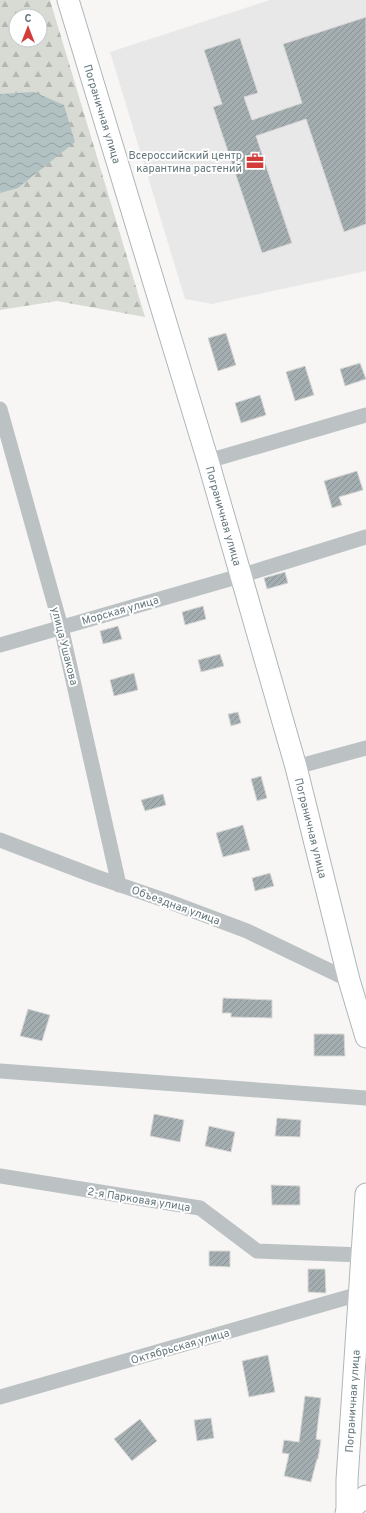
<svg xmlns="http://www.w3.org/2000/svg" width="366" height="1513" font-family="Overpass,sans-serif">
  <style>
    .built { fill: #e8e8e8 }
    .forest { fill: url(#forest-firs); fill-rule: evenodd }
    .water { fill: url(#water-waves) }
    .building { fill: url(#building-hatch); stroke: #d9d8d7 }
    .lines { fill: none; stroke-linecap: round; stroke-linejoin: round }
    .secondary-casing { stroke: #afb6b9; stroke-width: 23 }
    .street { stroke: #bcc2c4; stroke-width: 15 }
    .secondary { stroke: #fff; stroke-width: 21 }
    .labels { text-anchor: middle; stroke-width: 4; stroke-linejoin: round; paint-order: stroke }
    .street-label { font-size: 11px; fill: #65777c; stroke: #fff }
    .poi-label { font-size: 11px; fill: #65777c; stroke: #fff; text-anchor: end }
  </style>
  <defs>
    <pattern id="forest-firs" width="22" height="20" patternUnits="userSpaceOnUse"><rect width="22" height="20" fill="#d8dbd4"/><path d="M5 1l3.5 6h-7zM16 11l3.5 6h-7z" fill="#b3b6b1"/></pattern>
    <pattern id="water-waves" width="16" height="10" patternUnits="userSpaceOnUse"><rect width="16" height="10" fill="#b2c2c2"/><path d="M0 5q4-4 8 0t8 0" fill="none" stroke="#94a2a3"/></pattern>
    <pattern id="building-hatch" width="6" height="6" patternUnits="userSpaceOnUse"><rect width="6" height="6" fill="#a4aeb1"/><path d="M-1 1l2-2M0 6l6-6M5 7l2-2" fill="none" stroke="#899295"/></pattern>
  </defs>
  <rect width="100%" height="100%" fill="#f7f6f4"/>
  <path class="built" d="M270,0H366V271L212,304L185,299L110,52Z"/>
  <path class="forest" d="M0,0H50L145,317L57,301L0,310ZM16,16H40V40H16Z"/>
  <path class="water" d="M34,92L64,105L75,142L18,188L0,193V94Z"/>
  <path class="building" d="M366,17V224L344,232L306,119L256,136L292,243L262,253L213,107L222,104L204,50L240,38L258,93L244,97L252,120L302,103L283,44Z
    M226,333L236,365L218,371L208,338Z
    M360,363L366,379L345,386L340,369Z
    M305,366L314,395L295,401L286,372Z
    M260,395L266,415L241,423L235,403Z
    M357,471L363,490L339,497L342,505L332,508L324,481Z
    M285,572L288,583L267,589L264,578Z
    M203,606L206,619L185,625L182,612Z
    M118,626L122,639L103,644L100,631Z
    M220,654L224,666L201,672L198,660Z
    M134,673L138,690L114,696L110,680Z
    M238,712L241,723L231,726L228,714Z
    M261,776L267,798L257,801L251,779Z
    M163,794L166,805L145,811L141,800Z
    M243,825L250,850L223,857L216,833Z
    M270,873L274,886L255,891L252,878Z
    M223,998L272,1000V1018L231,1017V1013H222Z
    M28,1009L50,1015L42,1041L20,1036Z
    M314,1034H344L345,1056H314Z
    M154,1114L184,1120L180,1142L150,1136Z
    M277,1118L301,1120L300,1137L275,1136Z
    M209,1126L235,1132L231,1152L205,1146Z
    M271,1185L300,1186V1205H272Z
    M209,1251H230V1267L209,1266Z
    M308,1269H325L326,1293L308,1292Z
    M268,1355L275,1392L249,1397L242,1361Z
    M305,1396L321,1398L316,1439L321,1440L318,1459H317L311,1482L284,1476L289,1454L282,1453L284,1440L299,1442Z
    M211,1418L214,1438L197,1441L194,1420Z
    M140,1419L157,1441L132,1461L114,1439Z"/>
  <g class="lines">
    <g class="secondary-casing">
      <g id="secondary">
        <path id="s1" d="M68,0L208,461L296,767L349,980L366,1037"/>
        <path id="s2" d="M347,1512V1480L366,1194"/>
        <path d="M346,1513L366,1496"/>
      </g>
    </g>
    <path class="street" d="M0,409L61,627L119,885
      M208,461L366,415
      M0,645L240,576L366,537
      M296,767L366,748
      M0,840L94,876L170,902L247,931L349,980
      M0,1071L366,1098
      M0,1176L200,1208L257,1251L362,1255
      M0,1397L359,1294"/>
    <use href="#secondary" class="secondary"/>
  </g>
  <defs>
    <g id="office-bare" transform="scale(1.38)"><path d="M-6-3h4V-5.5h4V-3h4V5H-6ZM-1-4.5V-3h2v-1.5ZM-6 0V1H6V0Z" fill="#d33d39" stroke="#fff" stroke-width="2.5" paint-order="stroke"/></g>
  </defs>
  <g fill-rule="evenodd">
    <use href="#office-bare" x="255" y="161"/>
  </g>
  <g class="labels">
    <g class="street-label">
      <text dy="4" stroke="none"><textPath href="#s1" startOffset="119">Пограничная улица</textPath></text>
      <text dy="4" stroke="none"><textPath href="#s1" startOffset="539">Пограничная улица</textPath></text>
      <text transform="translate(120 610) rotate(-16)" y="4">Морская улица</text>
      <text transform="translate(65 646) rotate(76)" y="4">улица Ушакова</text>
      <text dy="4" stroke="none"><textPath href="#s1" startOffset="863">Пограничная улица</textPath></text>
      <text transform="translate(176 905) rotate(20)" y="4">Объездная улица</text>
      <text transform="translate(139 1199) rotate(9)" y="4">2-я Парковая улица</text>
      <text transform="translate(180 1346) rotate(-16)" y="4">Октябрьская улица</text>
      <text dy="4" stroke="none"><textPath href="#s2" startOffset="111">Пограничная улица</textPath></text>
    </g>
    <g class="poi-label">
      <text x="242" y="159">Всероссийский центр<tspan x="242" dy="13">карантина растений</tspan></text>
    </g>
  </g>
  <g transform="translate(28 28)"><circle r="19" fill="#ffffff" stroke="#c1c9cb"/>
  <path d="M0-3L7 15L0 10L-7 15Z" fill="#d33d39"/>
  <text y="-6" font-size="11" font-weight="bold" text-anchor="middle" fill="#65777c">С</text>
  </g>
</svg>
